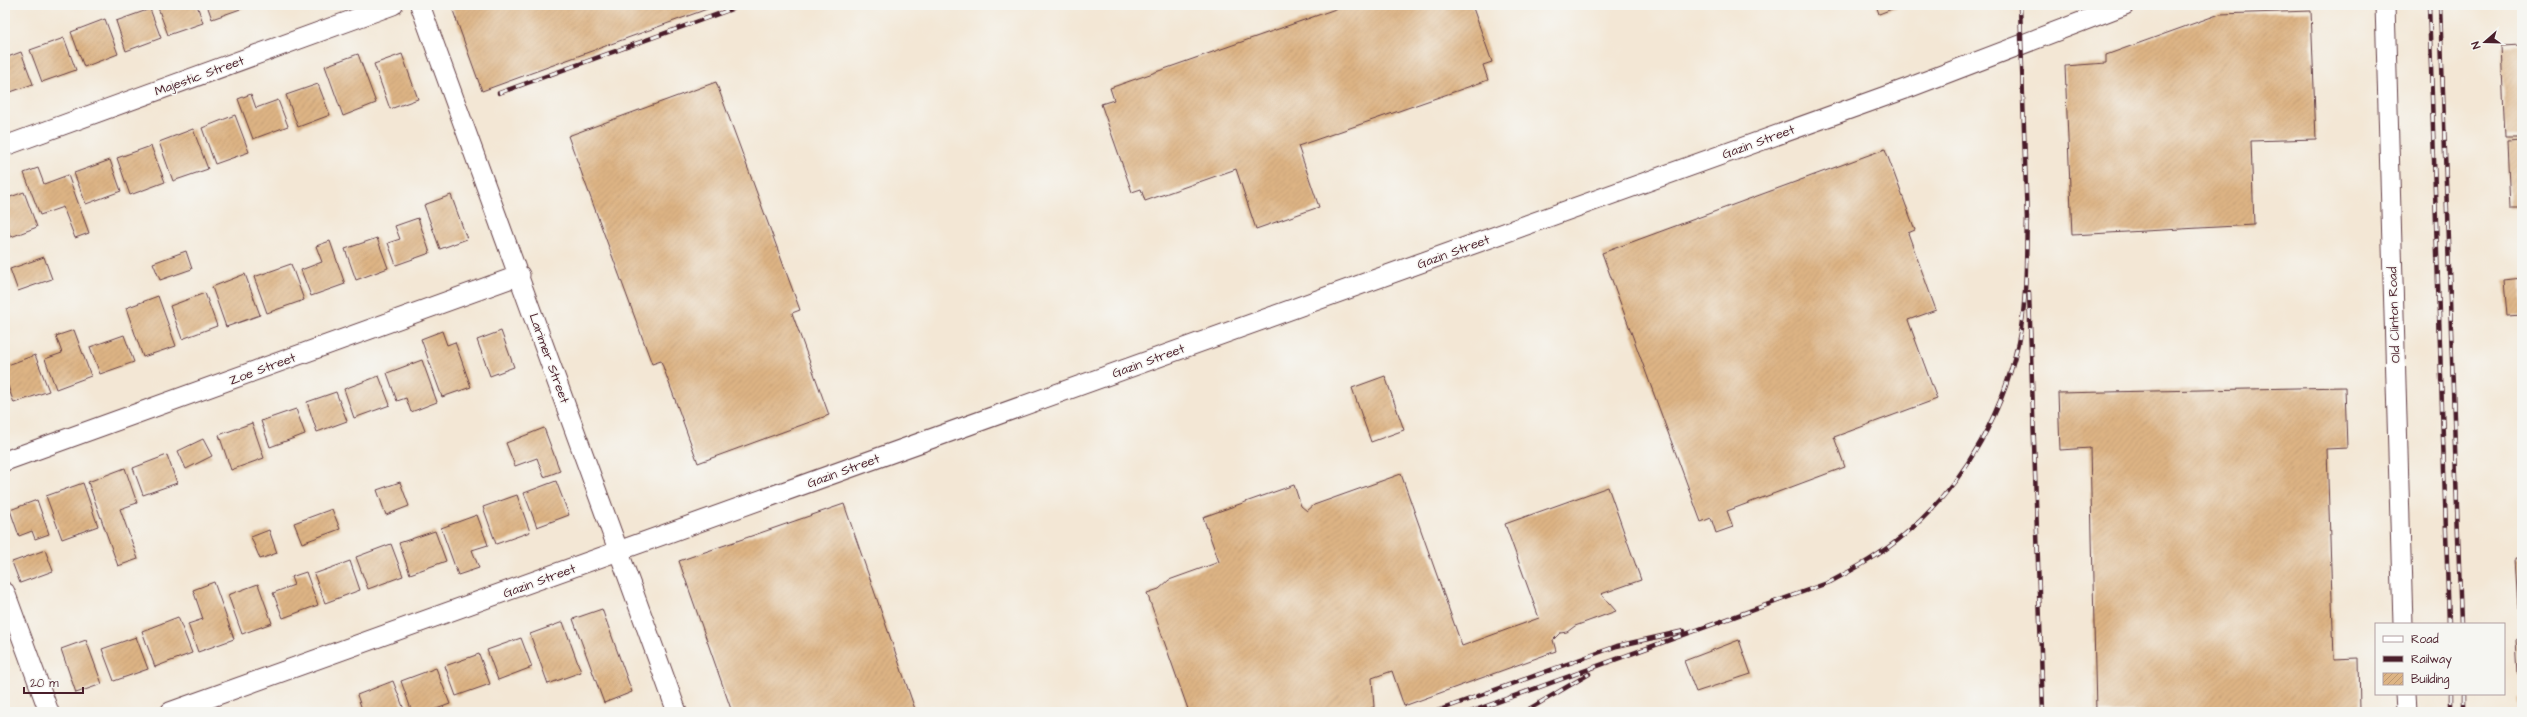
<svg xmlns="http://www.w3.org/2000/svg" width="2527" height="717" font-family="'Architects Daughter',sans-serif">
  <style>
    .building { fill: url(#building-hatch) }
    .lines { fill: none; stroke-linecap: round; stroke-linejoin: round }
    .street-casing { stroke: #633d44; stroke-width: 21 }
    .street { stroke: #fff; stroke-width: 19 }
    .rail-casing { stroke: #4a1f2b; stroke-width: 4.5 }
    .rail { stroke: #f6f6f2; stroke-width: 3; stroke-dasharray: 9; stroke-linecap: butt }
    .labels { text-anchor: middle; stroke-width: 3; stroke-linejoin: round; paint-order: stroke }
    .street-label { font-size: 13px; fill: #4a1f2b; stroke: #f6f6f2 }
  </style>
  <defs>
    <pattern id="building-hatch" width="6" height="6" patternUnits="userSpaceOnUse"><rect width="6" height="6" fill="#ddb484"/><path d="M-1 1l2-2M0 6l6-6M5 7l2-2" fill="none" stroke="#bf9a72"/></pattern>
  </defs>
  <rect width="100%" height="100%" fill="#f6f6f2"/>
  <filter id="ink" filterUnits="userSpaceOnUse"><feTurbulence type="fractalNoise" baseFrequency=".025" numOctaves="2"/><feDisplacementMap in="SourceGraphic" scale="8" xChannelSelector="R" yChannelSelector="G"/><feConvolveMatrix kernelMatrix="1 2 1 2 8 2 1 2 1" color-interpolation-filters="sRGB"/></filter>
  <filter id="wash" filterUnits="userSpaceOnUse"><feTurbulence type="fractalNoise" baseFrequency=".012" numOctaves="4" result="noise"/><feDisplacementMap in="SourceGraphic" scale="16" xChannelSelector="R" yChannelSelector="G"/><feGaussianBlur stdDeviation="0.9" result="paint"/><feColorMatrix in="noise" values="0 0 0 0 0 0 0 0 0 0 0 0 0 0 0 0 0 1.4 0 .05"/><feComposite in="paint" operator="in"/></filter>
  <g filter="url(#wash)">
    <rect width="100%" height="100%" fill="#f3e7d5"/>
    <g id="blocks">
      <path class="building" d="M157,5H197L203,23L168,35Z
        M207,5H245L246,7L212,19Z
        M451,5H718L482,91Z
        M1347,5H1472L1492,62L1483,65L1488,80L1298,146L1319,207L1256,229L1236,169L1145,201L1141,189L1132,192L1101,104L1114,100L1110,88Z
        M1876,5H1902L1879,14Z
        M150,9L161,38L126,51L116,21Z
        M2311,11L2316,139L2251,141L2254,225L2072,235L2065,66L2106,63V55L2220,14Z
        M105,19L118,54L84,67L71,32Z
        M64,38L76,70L42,82L30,50Z
        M2522,45V137H2505L2501,46Z
        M21,52L33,84L5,94V58Z
        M358,54L376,103L343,116L325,66Z
        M402,54L418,99L390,109L374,64Z
        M716,82L800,310L792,313L829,415L698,463L661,361L652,364L568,136Z
        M318,84L330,115L298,127L286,95Z
        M251,94L256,108L278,100L288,126L253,139L238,99Z
        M235,115L249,152L215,164L202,128Z
        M193,129L208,169L173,181L159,142Z
        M2522,140V208H2510L2507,141Z
        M151,146L165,182L130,195L117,158Z
        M1885,149L1915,230L1908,233L1936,310L1908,320L1937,399L1834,437L1845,467L1727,511L1733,527L1716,533L1711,518L1701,522L1602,253Z
        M110,160L121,191L86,204L74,173Z
        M38,168L44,184L68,175L89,233L75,238L63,207L40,215L24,173Z
        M24,192L37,227L11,237L5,223V199Z
        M451,195L467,239L440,249L424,205Z
        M418,218L430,253L396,265L388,243L400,239L395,226Z
        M377,238L388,268L356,280L345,249Z
        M330,241L345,284L311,296L301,270L322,262L316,246Z
        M186,251L192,269L160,280L153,263Z
        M44,257L52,279L18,291L10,269Z
        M291,264L304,300L267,313L254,277Z
        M245,274L260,315L226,327L212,287Z
        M2522,278V315L2507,316L2504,280Z
        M205,293L217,326L182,339L170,306Z
        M158,296L176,346L143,357L126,308Z
        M74,330L91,376L56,389L45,359L62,353L56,336Z
        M442,331L447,345L455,342L471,387L442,397L421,339Z
        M501,331L514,367L490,376L477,340Z
        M124,335L134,362L100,374L90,347Z
        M35,355L49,391L14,403L5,378V366Z
        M422,360L437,402L411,412L406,398L397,401L387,373Z
        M379,376L390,405L354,418L344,389Z
        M1385,376L1404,430L1371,442L1352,388Z
        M2345,387L2347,448L2327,449L2334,659L2359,658L2360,712H2096L2090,448L2060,450L2058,393Z
        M336,392L347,421L317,432L307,402Z
        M296,409L305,434L270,447L261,421Z
        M252,423L264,458L231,470L219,435Z
        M544,428L560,471L544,477L537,458L515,466L506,443Z
        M203,439L212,456L186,469L178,451Z
        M167,455L177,483L143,495L133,468Z
        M125,468L137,503L120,509L138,559L118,566L88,482Z
        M1401,474L1462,646L1539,618L1505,524L1608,487L1641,580L1601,594L1616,611L1575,626L1567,632L1560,633L1553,640L1556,651L1404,706L1392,671L1372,678L1374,707L1360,712H1189L1147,593L1159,589L1169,580L1219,562L1203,517L1294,485L1301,506L1307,511L1314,505Z
        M556,481L569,515L537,527L524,493Z
        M400,482L409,506L386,515L377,490Z
        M83,483L98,526L62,539L46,496Z
        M517,495L530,532L496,544L483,507Z
        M37,500L49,534L35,539L32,531L19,536L10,510Z
        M844,504L916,712H732L679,561Z
        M332,509L340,529L302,543L294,523Z
        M477,515L488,545L472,550L479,568L458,575L441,528Z
        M269,530L277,553L260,559L251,537Z
        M435,531L446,561L410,574L399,543Z
        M391,544L403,576L368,589L356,557Z
        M45,550L53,571L20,583L12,562Z
        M2522,558V608H2518L2515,559Z
        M350,561L360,590L325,603L314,574Z
        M306,572L318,605L283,618L273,593L294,585L291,577Z
        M214,582L234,639L198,652L188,624L203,619L193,590Z
        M258,584L272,623L242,634L228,595Z
        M602,609L632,692L604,703L573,619Z
        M178,617L192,653L155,667L142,631Z
        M563,622L581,672L548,684L530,634Z
        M136,637L148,669L114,681L102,649Z
        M521,638L532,667L498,680L487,650Z
        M2516,639H2522V674H2518Z
        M86,640L102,684L76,693L61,649Z
        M1739,640L1751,674L1696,692L1684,661Z
        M479,654L490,684L456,696L445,666Z
        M436,668L450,704L428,712H412L401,681Z
        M393,681L405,712H363L357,695Z
        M2518,698H2522V712H2520Z"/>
    </g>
  </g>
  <g filter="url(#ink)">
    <use href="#blocks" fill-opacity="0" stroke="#633d44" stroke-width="1"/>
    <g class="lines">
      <g class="street-casing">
        <path id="street" d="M420,5L677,712
          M2385,5L2403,624
          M5,146L393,5
          M5,461L520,275
          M5,592L49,712
          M2405,694L2406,712
          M170,712L1908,88L2125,5"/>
      </g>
      <use href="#street" class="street"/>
      <g class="rail-casing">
        <path id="rail" d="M2020,5L2027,222
          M2429,5L2449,624
          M2440,5L2461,624
          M499,93L743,5
          M2029,292L2043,712
          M2451,694V712
          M2464,694V712
          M1434,712L1617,646L1684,631
          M1470,712L1830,582C1856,568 1882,554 1904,535C1966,484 2007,407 2021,328C2027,292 2026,253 2027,216
          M1524,712L1589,674"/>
      </g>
      <use href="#rail" class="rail"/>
    </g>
  </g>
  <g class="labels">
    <g class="street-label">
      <text transform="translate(199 75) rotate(-20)" y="5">Majestic Street</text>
      <text transform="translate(1758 141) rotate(-20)" y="5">Gazin Street</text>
      <text transform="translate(1453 251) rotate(-20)" y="5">Gazin Street</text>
      <text transform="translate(2393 315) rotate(-92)" y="5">Old Clinton Road</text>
      <text transform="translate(550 358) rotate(70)" y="5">Larimer Street</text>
      <text transform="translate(1148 360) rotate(-20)" y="5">Gazin Street</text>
      <text transform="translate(262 368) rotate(-20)" y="5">Zoe Street</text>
      <text transform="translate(843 470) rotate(-20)" y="5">Gazin Street</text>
      <text transform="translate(539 580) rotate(-20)" y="5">Gazin Street</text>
    </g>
  </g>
  <rect width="2527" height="717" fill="none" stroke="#f6f6f2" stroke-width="20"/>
  <rect x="2375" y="623" width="130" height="72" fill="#f6f6f2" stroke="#b1a0a2"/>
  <rect x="2383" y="636" width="20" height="6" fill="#ffffff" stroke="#b1a0a2"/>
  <text x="2411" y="643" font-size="12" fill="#4a1f2b">Road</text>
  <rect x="2383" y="656" width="20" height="6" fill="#4a1f2b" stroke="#b1a0a2"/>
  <text x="2411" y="663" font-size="12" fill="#4a1f2b">Railway</text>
  <rect x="2383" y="673" width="20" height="12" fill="url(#building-hatch)" stroke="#b1a0a2"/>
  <text x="2411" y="683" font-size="12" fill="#4a1f2b">Building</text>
  <g transform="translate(2485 42) rotate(250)" stroke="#f6f6f2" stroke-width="3" paint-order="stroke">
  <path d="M0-3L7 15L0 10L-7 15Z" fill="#4a1f2b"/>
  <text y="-6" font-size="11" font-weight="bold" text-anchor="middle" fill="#4a1f2b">N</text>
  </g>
  <path d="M24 687v6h59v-6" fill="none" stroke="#4a1f2b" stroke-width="2"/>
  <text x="30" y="687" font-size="12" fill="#4a1f2b" stroke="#f6f6f2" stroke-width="3" paint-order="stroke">20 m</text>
</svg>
